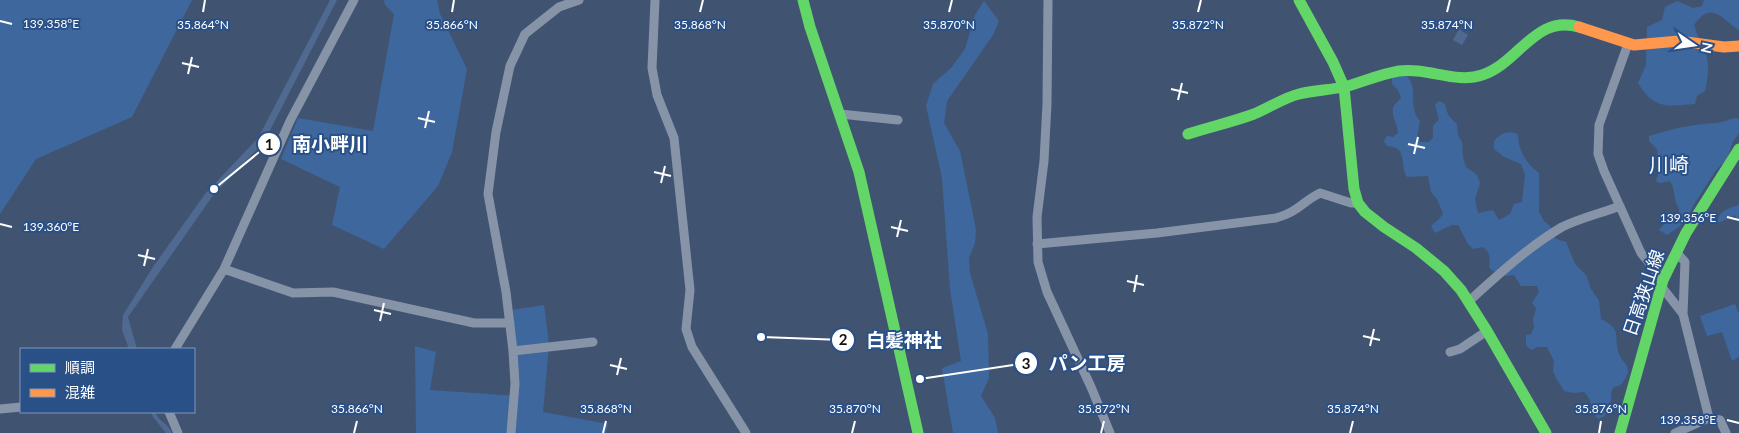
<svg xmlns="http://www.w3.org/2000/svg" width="1739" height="433" font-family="Lato,'Noto Sans JP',sans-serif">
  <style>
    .green { fill: #3e679d }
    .water { fill: #4f6990 }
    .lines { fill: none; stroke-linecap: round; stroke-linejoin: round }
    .street { stroke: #8794a8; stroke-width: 9 }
    .fast { stroke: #63d668; stroke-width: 11 }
    .slow { stroke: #ff974d; stroke-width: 11 }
    .ticks { fill: none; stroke: #fff; stroke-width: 2 }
    .labels { text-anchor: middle; stroke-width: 4; stroke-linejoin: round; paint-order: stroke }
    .street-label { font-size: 18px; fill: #fff; stroke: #2a5088 }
    .quarter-label { font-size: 20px; fill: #fff; stroke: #2a5088 }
    .ticks-label { font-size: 12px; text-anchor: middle; fill: #fff; stroke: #2a5088; stroke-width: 4; stroke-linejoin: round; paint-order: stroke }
    .leader { fill: none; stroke: #fff; stroke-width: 2 }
    .callout-dot { fill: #fff; stroke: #2a5088; stroke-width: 2 }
    .mark-label { font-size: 15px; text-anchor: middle; font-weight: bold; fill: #111 }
    .callout-label { font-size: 19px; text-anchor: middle; font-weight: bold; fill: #fff; stroke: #2a5088; stroke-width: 4; stroke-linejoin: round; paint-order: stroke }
  </style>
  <rect width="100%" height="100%" fill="#405472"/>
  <path class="green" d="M0,0H192L132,117L36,159L0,214Z
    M384,0H437L440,14L467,69L452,152L438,186L384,249L332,225L340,187L281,159L298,118L373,131L394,14L385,5Z
    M1704,0H1739V30C1721,18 1711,0 1694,25C1697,35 1701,42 1705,51C1710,62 1708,80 1705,91L1697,96L1695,104C1666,106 1655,110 1638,83L1646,65L1647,27L1662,20L1665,7L1677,1L1693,8L1702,6Z
    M984,1L999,21L993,35L947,101L944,123L960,151L976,229L975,243L969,258L970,273L988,334L989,378L981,396L995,418L998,433H953L942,368L961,361L950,289L942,178L926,106L933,84L951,68L965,49L975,15Z
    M1404,73C1421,87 1406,105 1420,121L1417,137L1420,142H1429L1433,138V126L1439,119L1435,105L1439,101L1445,104C1446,113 1450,118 1457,124L1458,135L1462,142L1463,157L1466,167L1477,175L1480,183L1475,199L1478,213L1493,210L1499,220L1510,214L1514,204L1522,202L1525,175L1521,164L1504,157L1494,149V141C1501,133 1508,130 1518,134C1518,150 1526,164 1539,173V212L1544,221L1550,226L1556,239L1566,242L1575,264L1586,275L1591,289L1599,301L1601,319C1623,330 1613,335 1619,354C1621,360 1628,364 1628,371C1628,375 1624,380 1621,385L1614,387L1611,392V401L1607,407L1605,416L1598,419C1589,408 1594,402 1584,392L1574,393L1564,391L1556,378L1553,371L1554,361L1547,347H1537L1531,350L1526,345V335L1531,334L1534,327L1533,320L1536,308L1532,303L1539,292L1537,286H1521L1514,275C1504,277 1495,275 1489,267C1490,258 1491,253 1483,247L1473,249L1468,244L1458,225H1452L1435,233L1431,226L1438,220L1443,214L1437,199L1431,192L1428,176L1407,177C1399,165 1409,147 1387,146L1384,141L1387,136L1393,137L1398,133C1398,125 1391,115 1393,108C1394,104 1398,102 1401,98L1398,90L1392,84V75Z
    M1735,118L1739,119V134L1733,141L1727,159L1716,170L1693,206L1689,215L1679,227L1667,235L1659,230L1673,214L1679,212V208C1673,201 1676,190 1670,181L1660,183L1656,181L1660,168L1657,149L1649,141V136C1671,129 1693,124 1716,123C1722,123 1729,119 1735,118Z
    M1739,205V222L1735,215L1718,223C1718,211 1729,208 1739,205Z
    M1735,304L1739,314V357L1732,361L1722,332L1707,336L1700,316Z
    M544,305L549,344L543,412L608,424L606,433H416L415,346L436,352L430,390L517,396L512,310Z"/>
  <path class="water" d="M330,0H337L264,142L214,194L128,317L137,349H129L122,330L123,315L153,267L205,194L258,138Z
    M1459,29L1468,35L1462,45L1453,40Z
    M151,412H155C158,421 169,424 172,433H166L153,417Z"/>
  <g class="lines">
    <path class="street" d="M655,0L652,68L657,95L674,138L690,290L686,329L692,347L746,433
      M1048,0L1047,104L1044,161L1037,217L1038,262L1047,292L1091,387L1110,433
      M1628,44L1599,125L1598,154L1604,171L1641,253L1663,280
      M840,114L898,120
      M1037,244L1157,233L1276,218C1298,212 1302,202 1320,193L1351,203H1358
      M1676,252L1685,262L1683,314L1709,418L1720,420L1726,433
      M224,269L293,293L333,292L474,323H510
      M1661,286L1683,314
      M1468,302C1498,275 1528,247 1562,227C1580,218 1602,213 1620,206
      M175,349L224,269L290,121L354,0
      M513,351L593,342
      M1450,352L1460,349L1487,331
      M0,409L21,407
      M169,412L178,433
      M511,433L515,384L513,351L506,292L488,194L496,132L510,66L525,34L559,7L579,0
      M1675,433L1709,418"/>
    <path class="fast" d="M803,0L810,27L859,172L918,433
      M1299,0L1333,62L1344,87L1354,189L1358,203L1365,212L1384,227L1416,248L1444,271L1461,290L1487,331L1546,433
      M1188,134C1210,127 1232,122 1254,114C1269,108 1283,98 1299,94C1315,90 1332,90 1348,86C1365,81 1381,74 1399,71C1427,67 1456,84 1482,75C1519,63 1535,14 1579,27
      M1620,433L1663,280L1686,233L1739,149"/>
    <path class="slow" d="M1579,27L1634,45L1679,41L1724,47L1739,46"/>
  </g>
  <path class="ticks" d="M203,12L205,0M452,12L454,0M700,12L703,0M949,12L952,0M1198,12L1201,0M1447,12L1450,0M0,21L12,24M182,63L199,67M188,74L192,57M1171,89L1188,93M1178,100L1182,83M418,118L435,122M425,128L429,111M1408,144L1425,148M1414,154L1418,137M654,172L671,176M661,183L665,166M1727,217L1739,220M0,224L12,227M891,227L908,231M897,237L901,220M138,255L155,259M144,266L148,249M1127,281L1144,285M1134,292L1137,275M374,310L391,314M380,321L384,303M1363,336L1380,340M1370,346L1374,329M610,365L627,369M617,375L621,358M1727,420L1739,423M354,433L357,421M603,433L606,421M852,433L855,421M1101,433L1104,421M1350,433L1353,421M1599,433L1601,421"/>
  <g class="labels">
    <g class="street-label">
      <text transform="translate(1644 293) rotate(-71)" y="6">日高狭山線</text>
    </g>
    <g class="quarter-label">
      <text x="1669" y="172">川崎</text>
    </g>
  </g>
  <g class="ticks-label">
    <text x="51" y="28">139.358°E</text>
    <text x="203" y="29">35.864°N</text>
    <text x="452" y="29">35.866°N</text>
    <text x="700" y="29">35.868°N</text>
    <text x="949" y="29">35.870°N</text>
    <text x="1198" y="29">35.872°N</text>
    <text x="1447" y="29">35.874°N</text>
    <text x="1688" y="222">139.356°E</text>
    <text x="51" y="231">139.360°E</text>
    <text x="357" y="413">35.866°N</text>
    <text x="606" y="413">35.868°N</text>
    <text x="855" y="413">35.870°N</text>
    <text x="1104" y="413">35.872°N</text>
    <text x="1353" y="413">35.874°N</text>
    <text x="1601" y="413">35.876°N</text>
    <text x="1688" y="424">139.358°E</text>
  </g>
  <path class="leader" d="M214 189L269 144M761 337L843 340M920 379L1026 363"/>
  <g class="callout-dot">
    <circle cx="214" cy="189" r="5"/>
    <circle cx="761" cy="337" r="5"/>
    <circle cx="920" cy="379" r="5"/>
    <circle cx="269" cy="144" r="12"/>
    <circle cx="843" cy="340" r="12"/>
    <circle cx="1026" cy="363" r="12"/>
  </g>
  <g class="mark-label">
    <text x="269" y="150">1</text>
    <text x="843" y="345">2</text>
    <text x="1026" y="369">3</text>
  </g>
  <g class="callout-label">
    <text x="330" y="151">南小畔川</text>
    <text x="904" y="347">白髪神社</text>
    <text x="1087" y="370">パン工房</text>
  </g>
  <rect x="20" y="348" width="175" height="65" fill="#2a5088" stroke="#7f96b8"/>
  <rect x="30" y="364" width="25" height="8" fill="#63d668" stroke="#7f96b8"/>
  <text x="65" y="373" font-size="15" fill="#ffffff">順調</text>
  <rect x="30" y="389" width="25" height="8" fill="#ff974d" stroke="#7f96b8"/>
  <text x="65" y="398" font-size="15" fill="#ffffff">混雑</text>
  <g transform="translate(1694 45) rotate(103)" stroke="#2a5088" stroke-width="4" paint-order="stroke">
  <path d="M0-4L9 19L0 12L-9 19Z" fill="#ffffff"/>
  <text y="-8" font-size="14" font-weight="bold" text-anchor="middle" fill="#ffffff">N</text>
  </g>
</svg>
